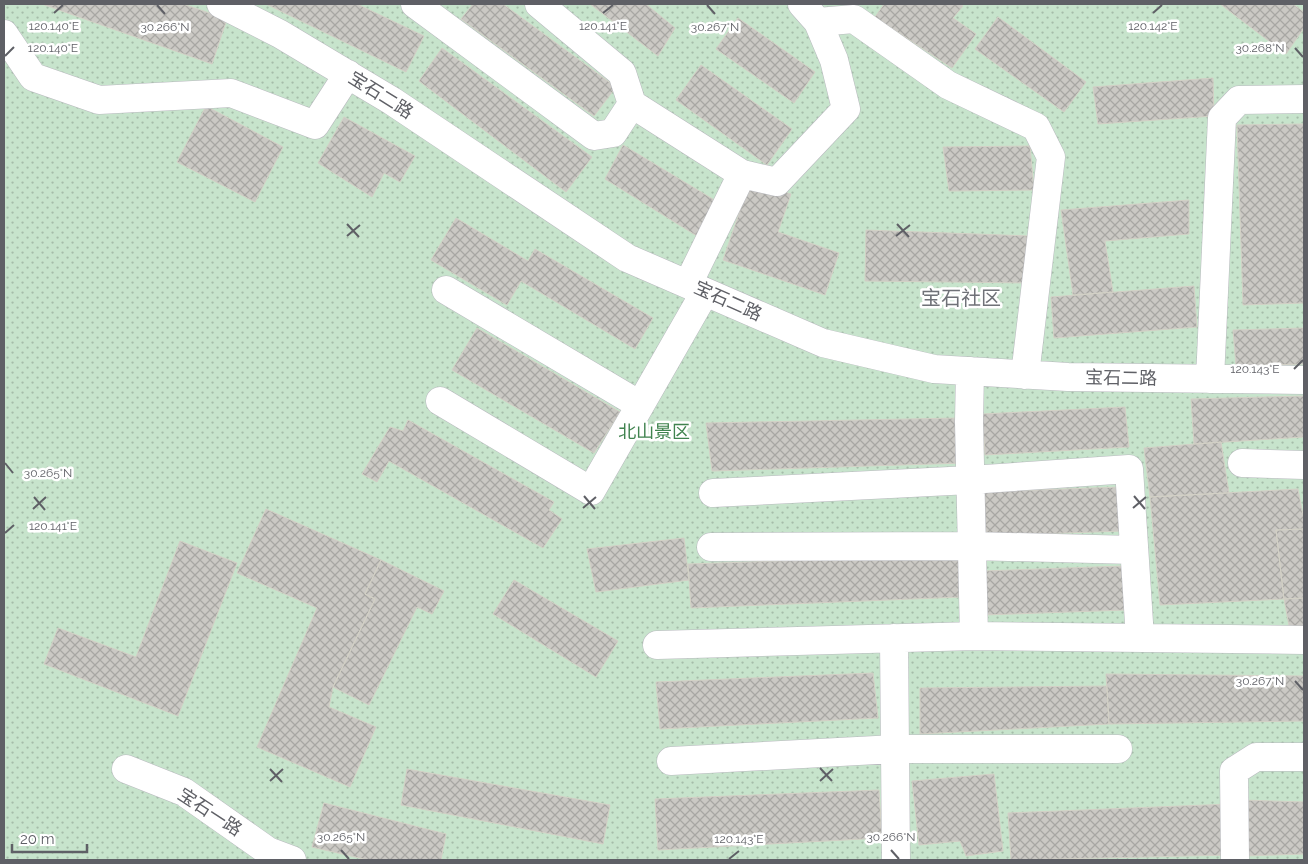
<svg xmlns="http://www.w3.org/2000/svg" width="1308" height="864" font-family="Raleway,'Noto Sans SC',sans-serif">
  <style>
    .park { fill: url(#park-dots) }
    .building { fill: url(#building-cross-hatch); stroke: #d3d1c6 }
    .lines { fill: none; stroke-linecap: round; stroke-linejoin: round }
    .minor-casing { stroke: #b9babf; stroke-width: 29 }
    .minor { stroke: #fff; stroke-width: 28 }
    .ticks { fill: none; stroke: #5f6066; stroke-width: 2 }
    .labels { text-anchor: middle; stroke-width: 5; stroke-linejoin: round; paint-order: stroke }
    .street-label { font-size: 18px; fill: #5f6066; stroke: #fff }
    .park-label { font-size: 18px; fill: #40834f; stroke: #fff }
    .quarter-label { font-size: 20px; fill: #707278; stroke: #fff }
    .ticks-label { font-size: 12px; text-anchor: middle; fill: #5f6066; stroke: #fff; stroke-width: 5; stroke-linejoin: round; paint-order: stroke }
  </style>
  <defs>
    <pattern id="park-dots" width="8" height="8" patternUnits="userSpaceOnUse" patternTransform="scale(1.25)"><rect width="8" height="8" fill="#c7e4cc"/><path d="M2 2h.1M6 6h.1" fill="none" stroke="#a5bca9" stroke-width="1.8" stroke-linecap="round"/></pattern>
    <pattern id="building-cross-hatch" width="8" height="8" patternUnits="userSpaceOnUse" patternTransform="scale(1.25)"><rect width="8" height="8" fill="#cbc9c4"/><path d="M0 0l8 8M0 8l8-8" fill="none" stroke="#a8a7a3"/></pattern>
  </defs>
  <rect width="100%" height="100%" fill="#efefe7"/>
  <path class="park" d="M4,4H1304V860H4Z"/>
  <path class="building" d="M42,4H183L227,19L212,64Z
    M266,4H357L424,36L406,72Z
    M473,4H503L616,87L594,116L461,19Z
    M590,4H646L675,28L658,56Z
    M884,4H960L963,6L953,18L976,34L952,68L875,17Z
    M1220,4H1293L1304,12V28L1286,54Z
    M998,17L1086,82L1064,112L975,49Z
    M738,18L815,72L794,103L716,49Z
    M442,48L592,157L566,192L419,81Z
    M701,65L792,129L767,165L676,100Z
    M1213,78L1214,116L1098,124L1093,87Z
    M206,106L283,147L255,202L177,162Z
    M344,117L415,156L400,182L384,173L372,197L318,163Z
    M1304,124V303L1243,305L1237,125Z
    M623,145L716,201L697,236L605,179Z
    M1030,146L1034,190L949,191L943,147Z
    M750,181L791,194L778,232L839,253L825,295L723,260Z
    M1189,200V234L1105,241L1113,292L1073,295L1061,210Z
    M456,218L528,261L535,249L653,318L635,349L521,281L507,305L431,260Z
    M866,230L1030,236L1029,283L865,281Z
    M1194,286L1197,327L1054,338L1051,297Z
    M477,328L620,412L594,453L452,370Z
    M1304,328V364L1236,366L1233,330Z
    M1304,396V437L1194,444L1191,399Z
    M1125,407L1129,447L985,455L982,414Z
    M958,418L964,463L712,471L706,423Z
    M408,420L554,502L549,510L562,519L543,548L389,461L377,482L362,474L390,427L403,431Z
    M1221,442L1229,493L1150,497L1144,448Z
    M1121,487L1123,531L980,536L979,492Z
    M1298,489L1304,520V529L1276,530L1284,599L1160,605L1150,497Z
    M266,509L381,560L365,594L375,599L333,687L329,707L376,727L350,787L257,747L317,608L237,573Z
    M1304,529V598L1284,599L1276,530Z
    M684,538L689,580L596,592L587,549Z
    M180,541L237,563L178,716L44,664L58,628L136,657Z
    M958,555L962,597L691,608L688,564Z
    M381,560L444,591L432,614L417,607L369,705L333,687L375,599L365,594Z
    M1124,566L1126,610L984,615L982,571Z
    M514,580L618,641L596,677L493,614Z
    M1304,598V626H1289L1284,599Z
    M873,673L878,718L660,729L656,682Z
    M1106,674L1304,676V721L1109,724Z
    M1107,686L1109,724L920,734V688Z
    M407,769L610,805L603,844L401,805Z
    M994,774L1003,851L966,856L960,841L919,845L912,781Z
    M879,790L882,838L658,850L655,799Z
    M1243,800L1304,802V854L1246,856Z
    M324,803L446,834L441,860H368L312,847Z
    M1230,804L1234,855L1011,860L1008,813Z"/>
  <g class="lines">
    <g class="minor-casing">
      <path id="minor" d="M221,4L280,34L392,101L627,258L823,343L934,369L1068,377L1304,380
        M415,4L594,136L613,133L632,104
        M539,4L622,73L632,104L742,174
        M818,22L854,19L948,85L1036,127L1051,157L1025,375
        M4,34L33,77L99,100L231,93L315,125L348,74
        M688,284L742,174L777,182L846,109L834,60L818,22L802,4
        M446,290L640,405
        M1210,379L1222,118L1239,100L1304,99
        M440,401L591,491L705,292
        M1242,463L1304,465
        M713,493L970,480L1129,469L1140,638
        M711,547L972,546L1134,550
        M974,636L1304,640
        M894,638L896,860
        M657,645L974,636L969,422L970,371
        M671,761L895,749H1118
        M126,769L184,792L268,851L292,860
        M1235,860L1234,771L1256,757H1304"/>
    </g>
    <use href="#minor" class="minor"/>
  </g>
  <path class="ticks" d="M157,5L165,14M707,5L715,14M54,13L63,5M603,13L613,5M1153,13L1162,5M1295,48L1303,57M5,56L14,47M347,224L359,237M897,224L909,237M347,236L360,225M896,236L910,225M1294,369L1303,360M5,463L13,473M584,496L595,509M1134,496L1145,509M34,497L45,510M583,508L596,497M1133,508L1146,497M33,509L46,497M5,533L14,525M1295,681L1303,690M820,768L832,781M270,769L282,782M270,781L283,769M820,781L833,769M341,850L349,859M891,850L899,859M729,859L739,851"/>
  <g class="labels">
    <g class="street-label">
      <text transform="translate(381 95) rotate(32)" y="6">宝石二路</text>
      <text transform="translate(728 301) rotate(24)" y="6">宝石二路</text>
      <text transform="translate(1121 378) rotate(1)" y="6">宝石二路</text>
      <text transform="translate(210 812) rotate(33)" y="6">宝石一路</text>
    </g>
    <g class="park-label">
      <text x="654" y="438">北山景区</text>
    </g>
    <g class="quarter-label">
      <text x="961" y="305">宝石社区</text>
    </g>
  </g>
  <g class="ticks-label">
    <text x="54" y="30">120.140°E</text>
    <text x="603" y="30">120.141°E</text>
    <text x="1153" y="30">120.142°E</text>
    <text x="165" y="31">30.266°N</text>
    <text x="715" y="31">30.267°N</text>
    <text x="53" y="52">120.140°E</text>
    <text x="1260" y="52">30.268°N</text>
    <text x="1255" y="373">120.143°E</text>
    <text x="48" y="477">30.265°N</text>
    <text x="53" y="530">120.141°E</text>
    <text x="1260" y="685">30.267°N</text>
    <text x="341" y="841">30.265°N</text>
    <text x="891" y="841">30.266°N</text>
    <text x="739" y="843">120.143°E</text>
  </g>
  <rect width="1308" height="864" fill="none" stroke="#5f6066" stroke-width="10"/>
  <path d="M12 844v8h75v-8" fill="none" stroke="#5f6066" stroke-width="2.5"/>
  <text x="20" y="844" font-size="15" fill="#5f6066" stroke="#ffffff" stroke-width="4" paint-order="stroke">20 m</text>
</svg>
